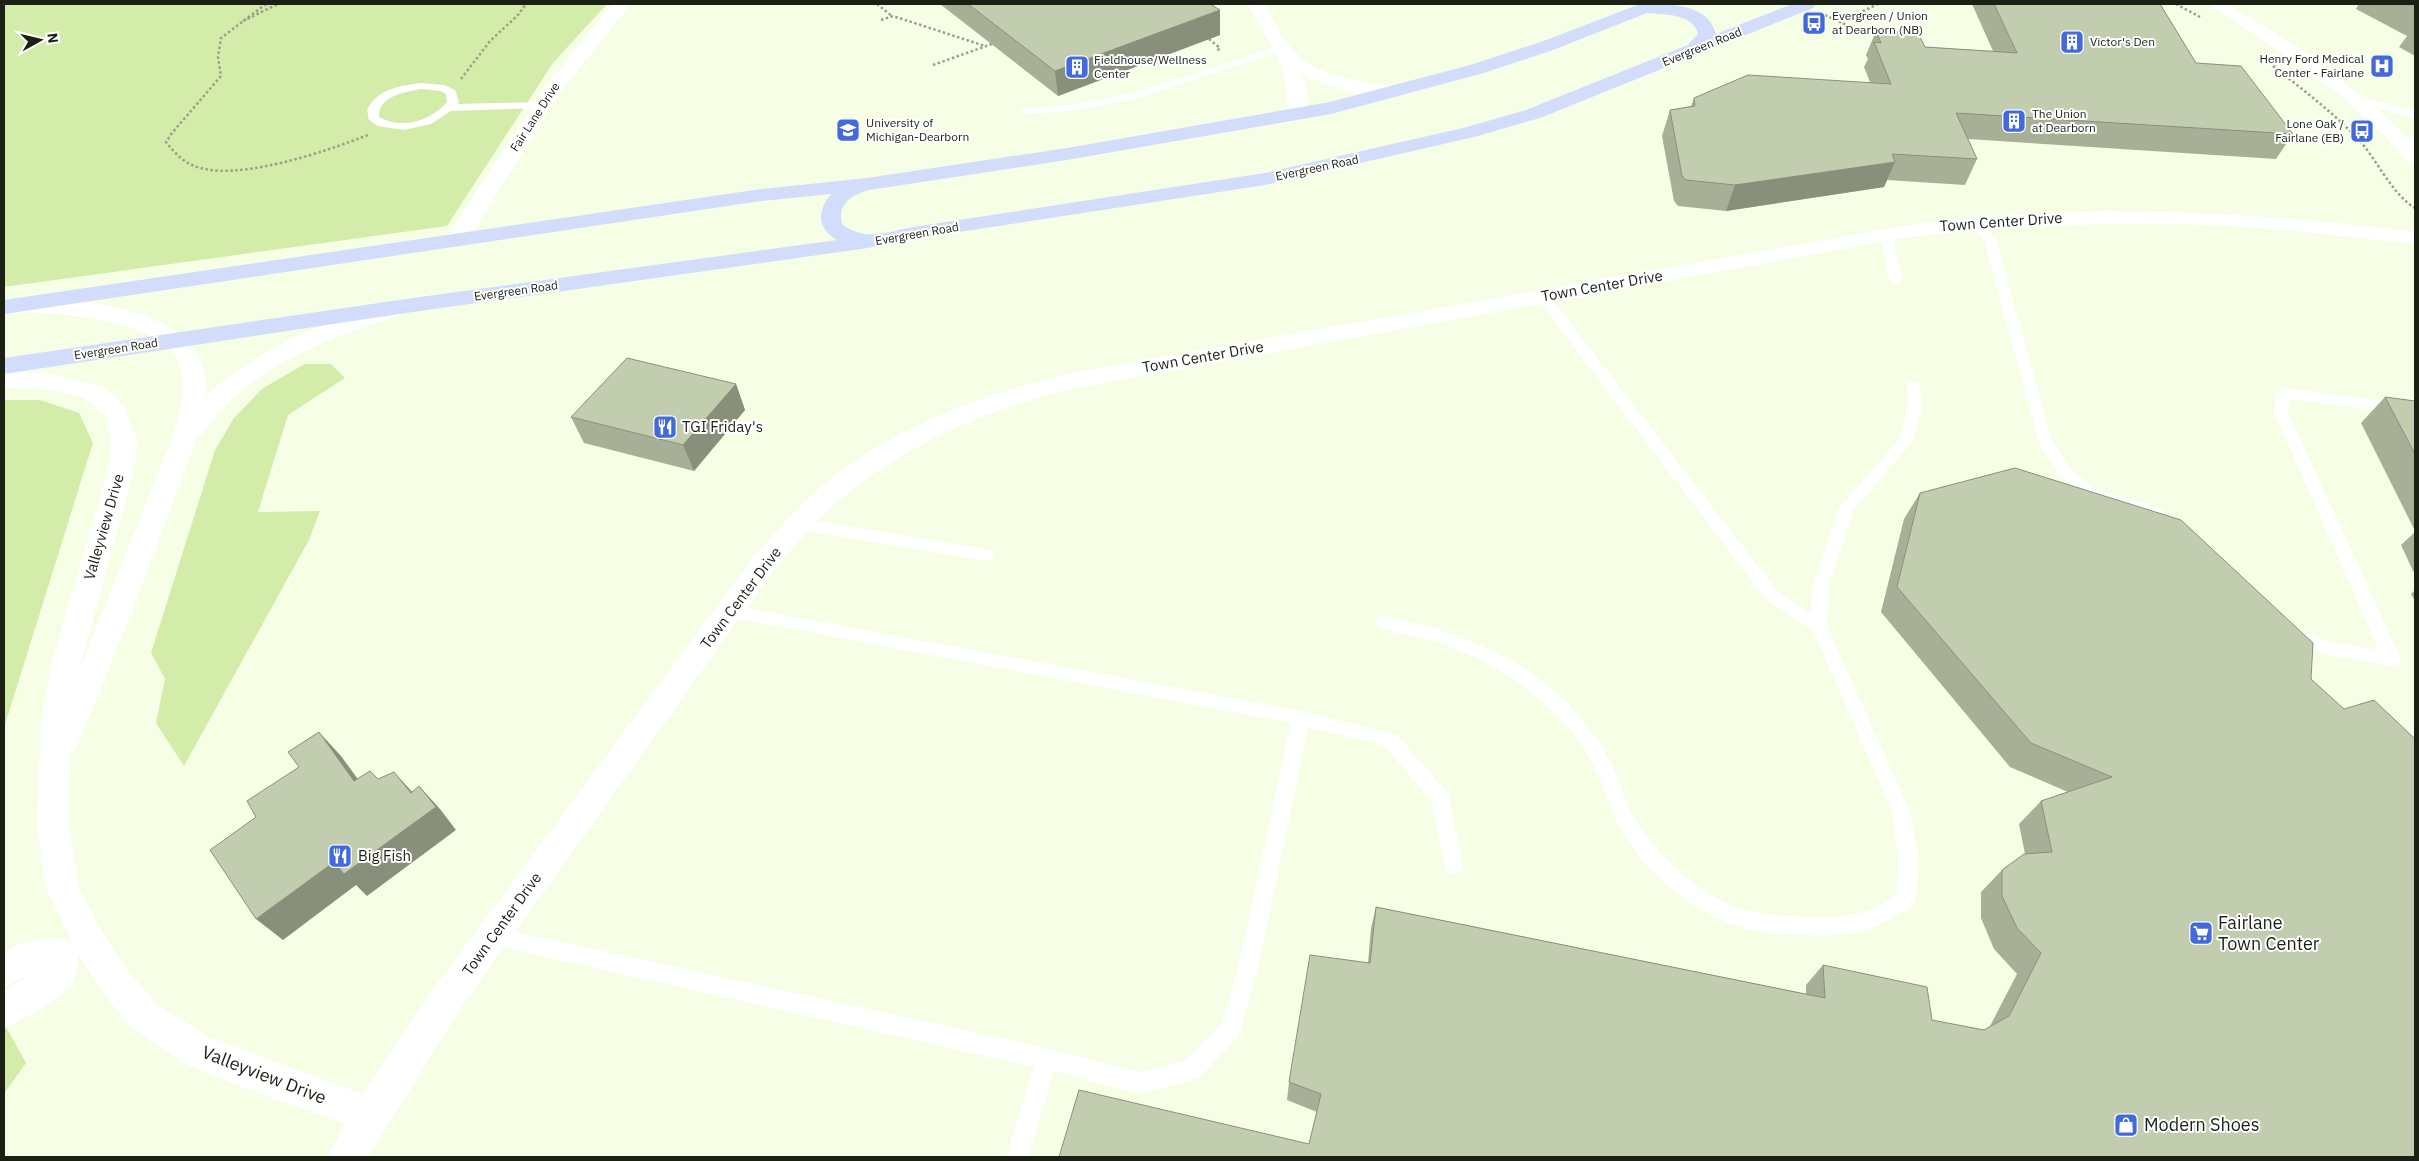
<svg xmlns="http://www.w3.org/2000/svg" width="2419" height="1161" font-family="'IBM Plex Sans',sans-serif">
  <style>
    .green { fill: #d4eca9 }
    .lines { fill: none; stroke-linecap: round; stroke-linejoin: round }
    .path { stroke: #989f8c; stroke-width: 2.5; stroke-dasharray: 2.5 2.5; stroke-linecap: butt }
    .lane { fill: #fff; fill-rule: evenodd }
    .street { fill: #fff; fill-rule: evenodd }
    .secondary { fill: #d1ddfa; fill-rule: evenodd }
    .wall { fill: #a7b097 }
    .shaded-wall { fill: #88907b }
    .building { fill: #c2cdb0; stroke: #88907b }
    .labels { text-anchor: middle; stroke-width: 4; stroke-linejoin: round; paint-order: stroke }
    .far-poi-label { font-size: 12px; fill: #1b1f14; stroke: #fff; text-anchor: start }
    .far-street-label { font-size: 12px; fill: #1b1f14; stroke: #fff }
    .street-label { font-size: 15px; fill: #1b1f14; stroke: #fff }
    .poi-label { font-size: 15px; fill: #1b1f14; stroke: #fff; text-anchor: start }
    .near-poi-label { font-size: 18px; fill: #1b1f14; stroke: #fff; text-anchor: start }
    .near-street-label { font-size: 18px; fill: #1b1f14; stroke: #fff }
  </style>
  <rect width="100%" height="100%" fill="#f6ffe6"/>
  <path class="green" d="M4,4H607L553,63L447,226L4,287Z
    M305,364H331L345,378L288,415L258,512L320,511L309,540L184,766L156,723L165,679L151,653L215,450L234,418L263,388Z
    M4,400H40L79,413L93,443L4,728Z
    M4,1023L26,1063L4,1094Z"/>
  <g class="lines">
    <path class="path" d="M266,4L221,38L218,57L221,76L172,133L166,142C173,151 181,160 192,165C233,184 327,151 368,135
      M877,4L892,16
      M2176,4L2200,17
      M1825,15L1857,30L1877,35
      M881,20L893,16L985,46
      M243,21L278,4
      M1840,22L1878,4
      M1209,39L1220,48L1217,51
      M933,65L992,44
      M2273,66C2303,90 2334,113 2360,141C2378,162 2393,195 2415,208
      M461,79L490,41L518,15L526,4H524"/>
    <path class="lane" d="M1282,45L1287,48L1286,50L1135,99L1069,111L1026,114L1020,111L1026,108L1069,105L1133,93Z
      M421,83L444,85L455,90L459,102L457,104L542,102L548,105L542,108L451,111L431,124L404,130L378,126L369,120L367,110C377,89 400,86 421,83ZM421,89L441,91L446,94L447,102C431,121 402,130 379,117C378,96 405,92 421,89Z
      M2350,93L2415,112V119L2346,98L2344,96Z
      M2415,135V152L2410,155L2406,154L2404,151L2409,138Z
      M1974,219L1978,220L1996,239L2051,438L2071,469L2095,489L2164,510L2166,514L2164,518L2158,520L2085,497L2061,477L2039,443L1984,240L1968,223Z
      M1886,231L1892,235L1903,280L1896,284L1889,280L1880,235Z
      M1543,293L1548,294L1779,593L1811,613L1812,589L1838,509L1899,439L1908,408L1907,385L1909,382H1919L1922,408L1913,441L1853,511L1828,589L1827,626L1910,812L1919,862L1915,901L1912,907C1895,916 1879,926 1861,931C1843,936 1826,936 1808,935C1788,935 1768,934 1748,929C1697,917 1649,876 1622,832C1613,817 1608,799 1602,783C1591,758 1577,736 1558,717C1525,683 1482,657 1437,642C1417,636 1397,634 1378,628L1376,623L1378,618L1384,616C1453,630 1522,655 1571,707C1592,729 1607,752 1618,779C1624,793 1628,809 1636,821C1661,858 1702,899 1746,910C1765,916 1786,916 1806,917C1826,917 1846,919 1866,911C1876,907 1886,901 1896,896L1899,862L1892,812L1813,630L1767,601L1538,300L1536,297L1538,294Z
      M2284,388L2415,405V415L2290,399L2288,412L2401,659L2398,664L2392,666L2324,654L2285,638L2283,633L2285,628L2291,626L2326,641L2379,650L2274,412L2277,393Z
      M801,518L986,549L992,551L994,555L992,559L986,561L801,530L795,528L793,524L795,520Z
      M730,605L1301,711L1397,735L1448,793L1463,866L1460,872L1453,875L1446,872L1432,802L1385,746L1308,727L1257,973L1238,1037L1199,1078L1140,1094L1054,1071L1028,1157H1006L1034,1067L493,945L486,943L483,936L486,929L493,927L1047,1048L1140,1072L1185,1061L1222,1024L1237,973L1291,723L730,617L724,616L722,611L724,606Z"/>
    <path class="street" d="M613,4H631L562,90L466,243L458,244L450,243L447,238C499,157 549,76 613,4Z
      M1247,4H1265C1272,17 1279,33 1288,44C1313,76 1353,81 1390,86L1397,88L1399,92L1397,96C1375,102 1322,85 1302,74C1306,89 1312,106 1303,119L1296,121L1289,119L1286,115C1294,75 1266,37 1247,4Z
      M2207,4H2228L2302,50L2378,109L2415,146V164L2408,162L2387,139L2341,96L2289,58Z
      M2103,211C2208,212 2311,218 2415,232V244C2352,238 2290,229 2226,226C2122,221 2019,226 1915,236L1071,389C984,411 901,445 833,506C811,525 793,549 774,570L461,1008L368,1157H328L345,1124L234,1084L183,1063L131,1027L101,991L78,953C78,963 76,978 70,987C64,996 15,1024 4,1028V991L35,972L4,987V952C24,940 49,933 72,942L46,888L37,825L41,721L51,664L100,498L110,458L111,439L104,415L84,398L46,389L4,388V372L46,373L101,386L116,397L124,407L137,439L136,458L126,498L78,674L170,443C178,418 189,390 179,364C163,319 62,313 22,312L14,310L11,305L14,300C33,295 56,299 75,301C132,307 210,325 206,396C258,347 327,320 395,302L403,304L406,309L403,314C345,333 287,353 239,393C222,407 211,427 196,440L127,624L77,746L70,756L69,825L78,886L98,925L125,967L155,1003L209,1037L363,1094L437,984L754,556C774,535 793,511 815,492C888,428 978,396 1071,373L1915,224L1978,217Z"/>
    <path class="secondary" d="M1640,4C1666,4 1708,2 1716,34L1792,4H1816L1813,8L1540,118L1474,137L1265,185L913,239L868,248L406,313L4,374V358L406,299L837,240C817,229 817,211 831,194L761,201L4,314V300L761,189L867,178L1067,148L1330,102L1470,65L1541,42ZM1647,13C1665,15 1693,13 1698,34L1688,45L1526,110L1463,128L1265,173L913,227C887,232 865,242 842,224C837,203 852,195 869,190L1067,160L1331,114L1484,73L1553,50Z"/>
  </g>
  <path class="wall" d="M940,4H1210L1220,10V35L1058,96Z
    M1972,4H2160L2196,63L2293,134L2276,159L1968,139L1977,159L1965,185L1887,180L1884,187L1726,211L1678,206L1674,201L1662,136L1670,110L1691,106L1694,98L1870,82L1864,67L1868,59L1866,55L1876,31L1925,47L1993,51Z
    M2359,4H2415V56L2399,47L2407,36L2356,9Z
    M736,384L745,410L694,471L584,443L571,417Z
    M2385,397L2415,401V531L2361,423Z
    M1920,493L2311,679L2415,1157L1309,1144L1317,1112L1287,1100L1289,1082L1368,963L1371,928L1376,907L1806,994V985L1823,965L1932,1020L1984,1030L1990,1026L2017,974L1994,949L1981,918V892L2002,870L2025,854L2019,824L2041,801L2068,792L2010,767L1881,612L1904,519Z
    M2415,532V575L2401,545Z
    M2415,590V601L2411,594Z"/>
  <path class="shaded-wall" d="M1220,10V35L1058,96L1055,71Z
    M1895,162L1884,187L1726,211L1735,185Z
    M736,384L745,410L694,471L683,445Z
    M319,732L341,756L376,804L354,781Z
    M394,772L415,795L419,786L440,809L456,830L367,896L356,885L283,940L256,919L334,862L411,793Z"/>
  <path class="building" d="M968,4H1210L1220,10L1055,71Z
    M1994,4H2160L2196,63L2241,66L2293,134L1956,113L1977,159L1892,154L1895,162L1735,185L1686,180L1682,176L1670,110L1695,106L1694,98L1748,75L1891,84L1874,42L1881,43L1876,31L1918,33L1925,47L2017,53Z
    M627,358L736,384L683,445L571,417Z
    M2385,397L2415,401V454Z
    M2015,468L2181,520L2313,643L2311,679L2344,709L2374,700L2415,739V1157H1059L1079,1090L1309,1144L1321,1094L1289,1082L1310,955L1370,963L1376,907L1825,998L1823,965L1927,987L1932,1020L1984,1030L2009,1016L2041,953L2017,928L2002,896V870L2024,854L2052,852L2041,801L2112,777L2031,743L1897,587L1920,493Z
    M319,732L354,781L370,771L378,779L394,772L411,793L419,786L436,807L344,874L334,862L256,919L210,850L256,817L247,801L299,767L288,752Z"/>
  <defs>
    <g id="bus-square" transform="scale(1.25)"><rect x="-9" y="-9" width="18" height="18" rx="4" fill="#436adc" stroke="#fff"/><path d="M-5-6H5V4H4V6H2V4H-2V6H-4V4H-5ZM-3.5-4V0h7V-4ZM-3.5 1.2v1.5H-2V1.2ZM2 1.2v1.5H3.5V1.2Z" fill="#fff"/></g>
    <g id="building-square" transform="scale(1.25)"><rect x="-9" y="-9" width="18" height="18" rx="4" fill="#436adc" stroke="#fff"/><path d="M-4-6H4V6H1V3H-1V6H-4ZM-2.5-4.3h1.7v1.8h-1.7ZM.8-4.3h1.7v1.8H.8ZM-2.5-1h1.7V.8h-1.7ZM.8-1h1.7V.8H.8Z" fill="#fff"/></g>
    <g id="hospital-square" transform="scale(1.25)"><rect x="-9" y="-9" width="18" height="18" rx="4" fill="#436adc" stroke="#fff"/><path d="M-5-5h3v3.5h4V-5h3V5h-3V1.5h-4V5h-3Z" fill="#fff"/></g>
    <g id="university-square" transform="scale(1.25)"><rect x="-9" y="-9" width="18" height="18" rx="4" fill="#436adc" stroke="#fff"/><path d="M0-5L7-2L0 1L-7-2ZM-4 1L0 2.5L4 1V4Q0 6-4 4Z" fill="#fff"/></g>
    <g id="restaurant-square" transform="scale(1.25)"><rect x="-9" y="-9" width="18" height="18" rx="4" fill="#436adc" stroke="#fff"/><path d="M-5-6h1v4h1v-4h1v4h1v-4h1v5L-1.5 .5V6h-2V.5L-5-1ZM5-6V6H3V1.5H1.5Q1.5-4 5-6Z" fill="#fff"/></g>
    <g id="supermarket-square" transform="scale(1.25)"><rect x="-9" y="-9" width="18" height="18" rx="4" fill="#436adc" stroke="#fff"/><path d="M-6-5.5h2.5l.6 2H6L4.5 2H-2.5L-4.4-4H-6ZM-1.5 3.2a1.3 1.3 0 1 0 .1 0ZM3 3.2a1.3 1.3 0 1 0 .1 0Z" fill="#fff"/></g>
    <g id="shop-square" transform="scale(1.25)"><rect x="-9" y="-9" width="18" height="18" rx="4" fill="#436adc" stroke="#fff"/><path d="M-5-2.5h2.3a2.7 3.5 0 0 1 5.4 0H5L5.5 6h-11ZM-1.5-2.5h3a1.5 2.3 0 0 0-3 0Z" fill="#fff"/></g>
  </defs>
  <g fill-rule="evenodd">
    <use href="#bus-square" x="1814" y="23"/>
    <use href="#building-square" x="2072" y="42"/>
    <use href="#hospital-square" x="2382" y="66"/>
    <use href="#building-square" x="1077" y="67"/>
    <use href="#building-square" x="2014" y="121"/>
    <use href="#university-square" x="848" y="130"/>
    <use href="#bus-square" x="2362" y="131"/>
    <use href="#restaurant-square" x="665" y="427"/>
    <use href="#restaurant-square" x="340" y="856"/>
    <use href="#supermarket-square" x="2201" y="933"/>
    <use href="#shop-square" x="2126" y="1125"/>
  </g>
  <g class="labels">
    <g class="far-poi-label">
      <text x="1832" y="20">Evergreen / Union<tspan x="1832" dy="14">at Dearborn (NB)</tspan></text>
      <text x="2090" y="46">Victor's Den</text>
      <text x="2364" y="63" text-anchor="end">Henry Ford Medical<tspan x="2364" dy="14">Center - Fairlane</tspan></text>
      <text x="1094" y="64">Fieldhouse/Wellness<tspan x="1094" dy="14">Center</tspan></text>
      <text x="2032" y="118">The Union<tspan x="2032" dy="14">at Dearborn</tspan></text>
      <text x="866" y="127">University of<tspan x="866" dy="14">Michigan-Dearborn</tspan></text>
      <text x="2344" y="128" text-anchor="end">Lone Oak /<tspan x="2344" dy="14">Fairlane (EB)</tspan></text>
    </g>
    <g class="far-street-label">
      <text transform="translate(1702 47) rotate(-22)" y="4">Evergreen Road</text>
      <text transform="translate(535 117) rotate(-57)" y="4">Fair Lane Drive</text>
      <text transform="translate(1317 168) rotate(-12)" y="4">Evergreen Road</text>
      <text transform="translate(917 234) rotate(-10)" y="4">Evergreen Road</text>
      <text transform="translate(516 291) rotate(-8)" y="4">Evergreen Road</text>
      <text transform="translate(116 349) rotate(-9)" y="4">Evergreen Road</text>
    </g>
    <g class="street-label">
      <text transform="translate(2001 222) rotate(-4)" y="5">Town Center Drive</text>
      <text transform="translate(1602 286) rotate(-10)" y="5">Town Center Drive</text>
      <text transform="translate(1203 357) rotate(-10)" y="5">Town Center Drive</text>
      <text transform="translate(104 527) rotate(-74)" y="5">Valleyview Drive</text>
      <text transform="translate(741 598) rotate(-53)" y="5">Town Center Drive</text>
      <text transform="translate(502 924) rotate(-54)" y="5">Town Center Drive</text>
    </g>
    <g class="poi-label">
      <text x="682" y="432">TGI Friday's</text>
      <text x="358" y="861">Big Fish</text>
    </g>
    <g class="near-poi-label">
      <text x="2218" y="929">Fairlane<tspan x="2218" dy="21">Town Center</tspan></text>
      <text x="2144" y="1131">Modern Shoes</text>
    </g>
    <g class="near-street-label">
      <text transform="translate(264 1075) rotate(21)" y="6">Valleyview Drive</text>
    </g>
  </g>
  <rect width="2419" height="1161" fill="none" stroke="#1b1f14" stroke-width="10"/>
  <g transform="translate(40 40) rotate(82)" stroke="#ffffff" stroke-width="4" paint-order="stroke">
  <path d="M0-4L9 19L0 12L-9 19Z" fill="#1b1f14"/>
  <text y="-8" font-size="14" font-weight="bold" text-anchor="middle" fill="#1b1f14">N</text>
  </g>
</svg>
